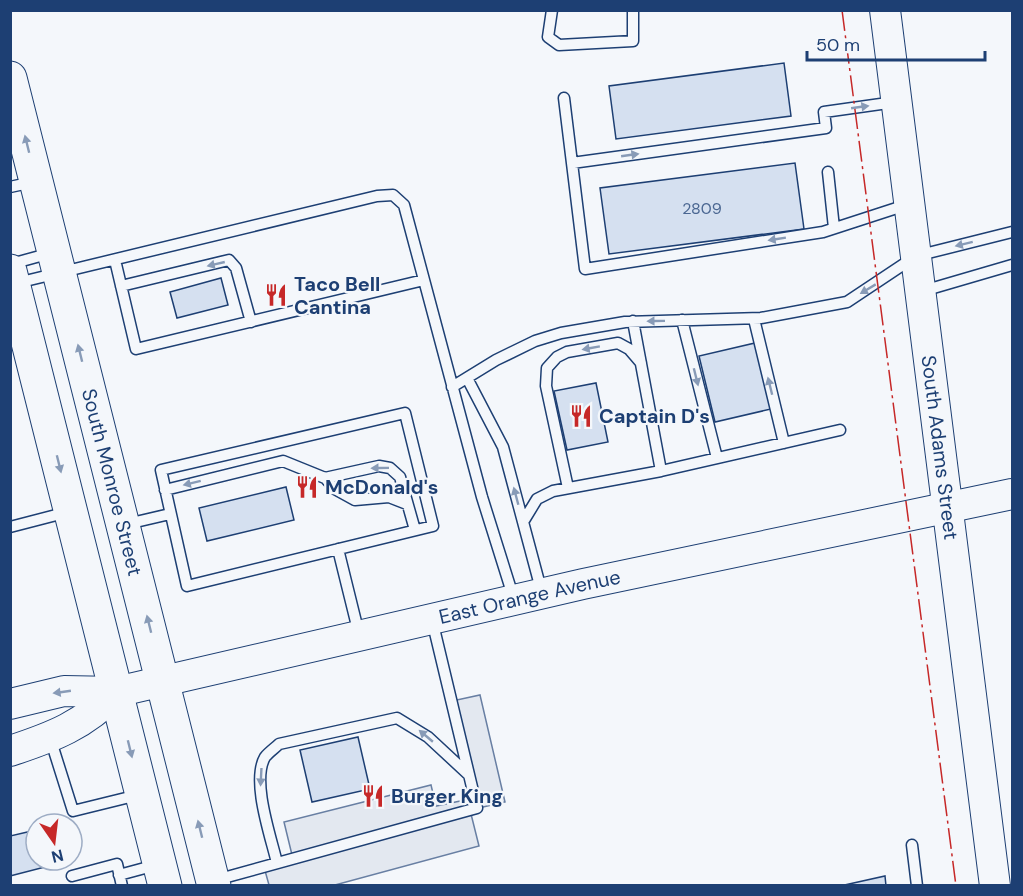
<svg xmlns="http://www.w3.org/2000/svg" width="1023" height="896" font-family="'DM Sans',sans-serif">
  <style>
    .parking { fill: #e3e8f0; stroke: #687fa3; stroke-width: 1.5 }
    .building { fill: #d5e0f0; stroke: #1d3f73; stroke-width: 1.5 }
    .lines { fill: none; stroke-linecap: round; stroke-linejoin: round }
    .lane-casing { stroke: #1d3f73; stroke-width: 13 }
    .secondary-casing { stroke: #1d3f73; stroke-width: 32 }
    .primary-casing { stroke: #1d3f73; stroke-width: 35 }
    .lane { stroke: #f4f7fb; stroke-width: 10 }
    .secondary { stroke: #f4f7fb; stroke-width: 30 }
    .primary { stroke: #f4f7fb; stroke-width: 33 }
    .power { stroke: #c62828; stroke-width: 1.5; stroke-dasharray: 21 4.5 3 4.5; stroke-linecap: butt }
    .oneway { fill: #889bb7 }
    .labels { text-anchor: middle; stroke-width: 4.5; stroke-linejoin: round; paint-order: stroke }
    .number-label { font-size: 16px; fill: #4b6792 }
    .poi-label { font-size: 20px; font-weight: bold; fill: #1d3f73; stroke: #f4f7fb; text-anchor: start }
    .street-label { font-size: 20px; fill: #1d3f73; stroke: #f4f7fb }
  </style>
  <rect width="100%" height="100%" fill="#f4f7fb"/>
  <path class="parking" d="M480,695L505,802L470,810L479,846L335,885H269L264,867L293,859L284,822L431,785L436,806L475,798L452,701Z"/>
  <path class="building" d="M784,63L791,116L616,139L609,86Z
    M795,163L804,229L609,254L600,188Z
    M221,278L228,305L177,318L170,292Z
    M755,343L771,409L715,422L699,356Z
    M596,383L608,442L567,450L554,391Z
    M286,487L294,520L207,541L199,508Z
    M358,737L370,789L312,802L300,750Z
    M36,830V860H43L45,867L10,876V836Z
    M885,876L886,886H840Z"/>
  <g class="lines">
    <g class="lane-casing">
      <path id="lane" d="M552,10L548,37L559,45L633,41V10
        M564,98L585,269L823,232L906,205
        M572,163L826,128L824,112L895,102
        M828,172L834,228
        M10,187L33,182
        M115,260L136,349L424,280
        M11,264L51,253
        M17,283L377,196L393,195L404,205L482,497L514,599
        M121,286L229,260L236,268L251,322
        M923,291L1012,265
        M754,319L784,443
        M682,320L717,458
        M633,321L661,471
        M467,378L503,447L542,593
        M452,387L496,360L535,341L561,333L625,322L761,318L847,302L916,256L1012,232
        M405,413L433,526L187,586L161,470Z
        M325,478L335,489L355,500L389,497L407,504
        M568,488L546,386L547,368L557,357L567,352L618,343L629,349L641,363
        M165,490L283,461L325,478L379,466L390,468L400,477L415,530
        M523,522L537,499L553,491L661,471L840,430
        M127,524L170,514
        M10,527L68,512
        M338,549L359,634
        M50,738L73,811L138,795
        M912,845L917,886
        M277,863C271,837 251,781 265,757C269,752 275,748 279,744L397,718L428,737L469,775
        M119,875L156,865
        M72,876L117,864L122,886
        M216,880L477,808L432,620"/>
    </g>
    <g class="secondary-casing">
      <g id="secondary">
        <path id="s1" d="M885,10L995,886"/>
        <path id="s2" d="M10,704L64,691L116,692L583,584L1012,494"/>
        <path d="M10,751C53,737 84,725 116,692"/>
      </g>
    </g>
    <g class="primary-casing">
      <g id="primary">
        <path id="s3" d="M10,78L214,886"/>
        <path d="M10,271L165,886"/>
      </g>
    </g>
    <use href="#lane" class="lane"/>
    <use href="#secondary" class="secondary"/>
    <use href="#primary" class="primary"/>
    <path class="power" d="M842,10L956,886"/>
  </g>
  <defs><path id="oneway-solid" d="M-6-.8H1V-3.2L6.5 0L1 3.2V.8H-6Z" transform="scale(1.5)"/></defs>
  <g class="oneway">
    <use href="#oneway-solid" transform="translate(860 107) rotate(-8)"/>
    <use href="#oneway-solid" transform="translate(27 144) rotate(-104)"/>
    <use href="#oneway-solid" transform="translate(630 155) rotate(-8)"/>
    <use href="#oneway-solid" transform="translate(777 239) rotate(171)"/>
    <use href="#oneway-solid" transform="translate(964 244) rotate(166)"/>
    <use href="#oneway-solid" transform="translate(216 264) rotate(167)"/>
    <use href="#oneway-solid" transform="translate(868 289) rotate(149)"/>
    <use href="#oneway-solid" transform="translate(656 321) rotate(179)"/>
    <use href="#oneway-solid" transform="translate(591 348) rotate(170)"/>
    <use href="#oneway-solid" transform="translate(80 353) rotate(-104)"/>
    <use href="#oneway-solid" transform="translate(696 377) rotate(76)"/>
    <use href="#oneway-solid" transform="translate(770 386) rotate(-104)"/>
    <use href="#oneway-solid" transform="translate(59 464) rotate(76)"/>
    <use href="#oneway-solid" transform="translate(380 468) rotate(179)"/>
    <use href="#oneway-solid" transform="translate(192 483) rotate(166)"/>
    <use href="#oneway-solid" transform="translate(516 496) rotate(-105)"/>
    <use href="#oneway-solid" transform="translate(149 624) rotate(-104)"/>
    <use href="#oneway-solid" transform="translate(62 692) rotate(172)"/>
    <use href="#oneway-solid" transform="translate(426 736) rotate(-140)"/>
    <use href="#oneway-solid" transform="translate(130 749) rotate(76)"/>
    <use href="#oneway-solid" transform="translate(261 777) rotate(93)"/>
    <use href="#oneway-solid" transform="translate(200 829) rotate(-104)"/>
  </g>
  <defs>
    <g id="restaurant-bare" transform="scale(1.8)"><path d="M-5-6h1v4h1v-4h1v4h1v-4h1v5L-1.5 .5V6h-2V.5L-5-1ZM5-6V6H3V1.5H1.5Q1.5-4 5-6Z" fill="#c62828" stroke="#f4f7fb" stroke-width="2.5" paint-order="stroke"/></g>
  </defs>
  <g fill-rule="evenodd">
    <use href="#restaurant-bare" x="276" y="295"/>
    <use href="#restaurant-bare" x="581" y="416"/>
    <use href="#restaurant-bare" x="307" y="487"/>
    <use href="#restaurant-bare" x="373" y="796"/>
  </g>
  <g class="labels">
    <g class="number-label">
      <text x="702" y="214">2809</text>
    </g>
    <g class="poi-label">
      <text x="294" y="291">Taco Bell<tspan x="294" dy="23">Cantina</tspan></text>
      <text x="599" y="423">Captain D's</text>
      <text x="325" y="494">McDonald's</text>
      <text x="391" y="803">Burger King</text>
    </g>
    <g class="street-label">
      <text dy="7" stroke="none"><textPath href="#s1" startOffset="441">South Adams Street</textPath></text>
      <text dy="7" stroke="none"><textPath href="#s3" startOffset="417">South Monroe Street</textPath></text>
      <text dy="7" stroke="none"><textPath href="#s2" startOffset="532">East Orange Avenue</textPath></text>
    </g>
  </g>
  <rect width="1023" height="896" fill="none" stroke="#1d3f73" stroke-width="24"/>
  <g transform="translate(54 842) rotate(166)"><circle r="28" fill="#f4f7fb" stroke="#9eadc5" stroke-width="1.5"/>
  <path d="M0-4.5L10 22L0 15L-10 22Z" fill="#c62828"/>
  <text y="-9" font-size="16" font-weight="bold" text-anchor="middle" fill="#1d3f73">N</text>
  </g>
  <path d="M807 51v9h178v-9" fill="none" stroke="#1d3f73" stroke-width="3"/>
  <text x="816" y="51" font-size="18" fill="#1d3f73" stroke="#f4f7fb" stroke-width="4.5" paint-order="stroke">50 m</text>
</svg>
